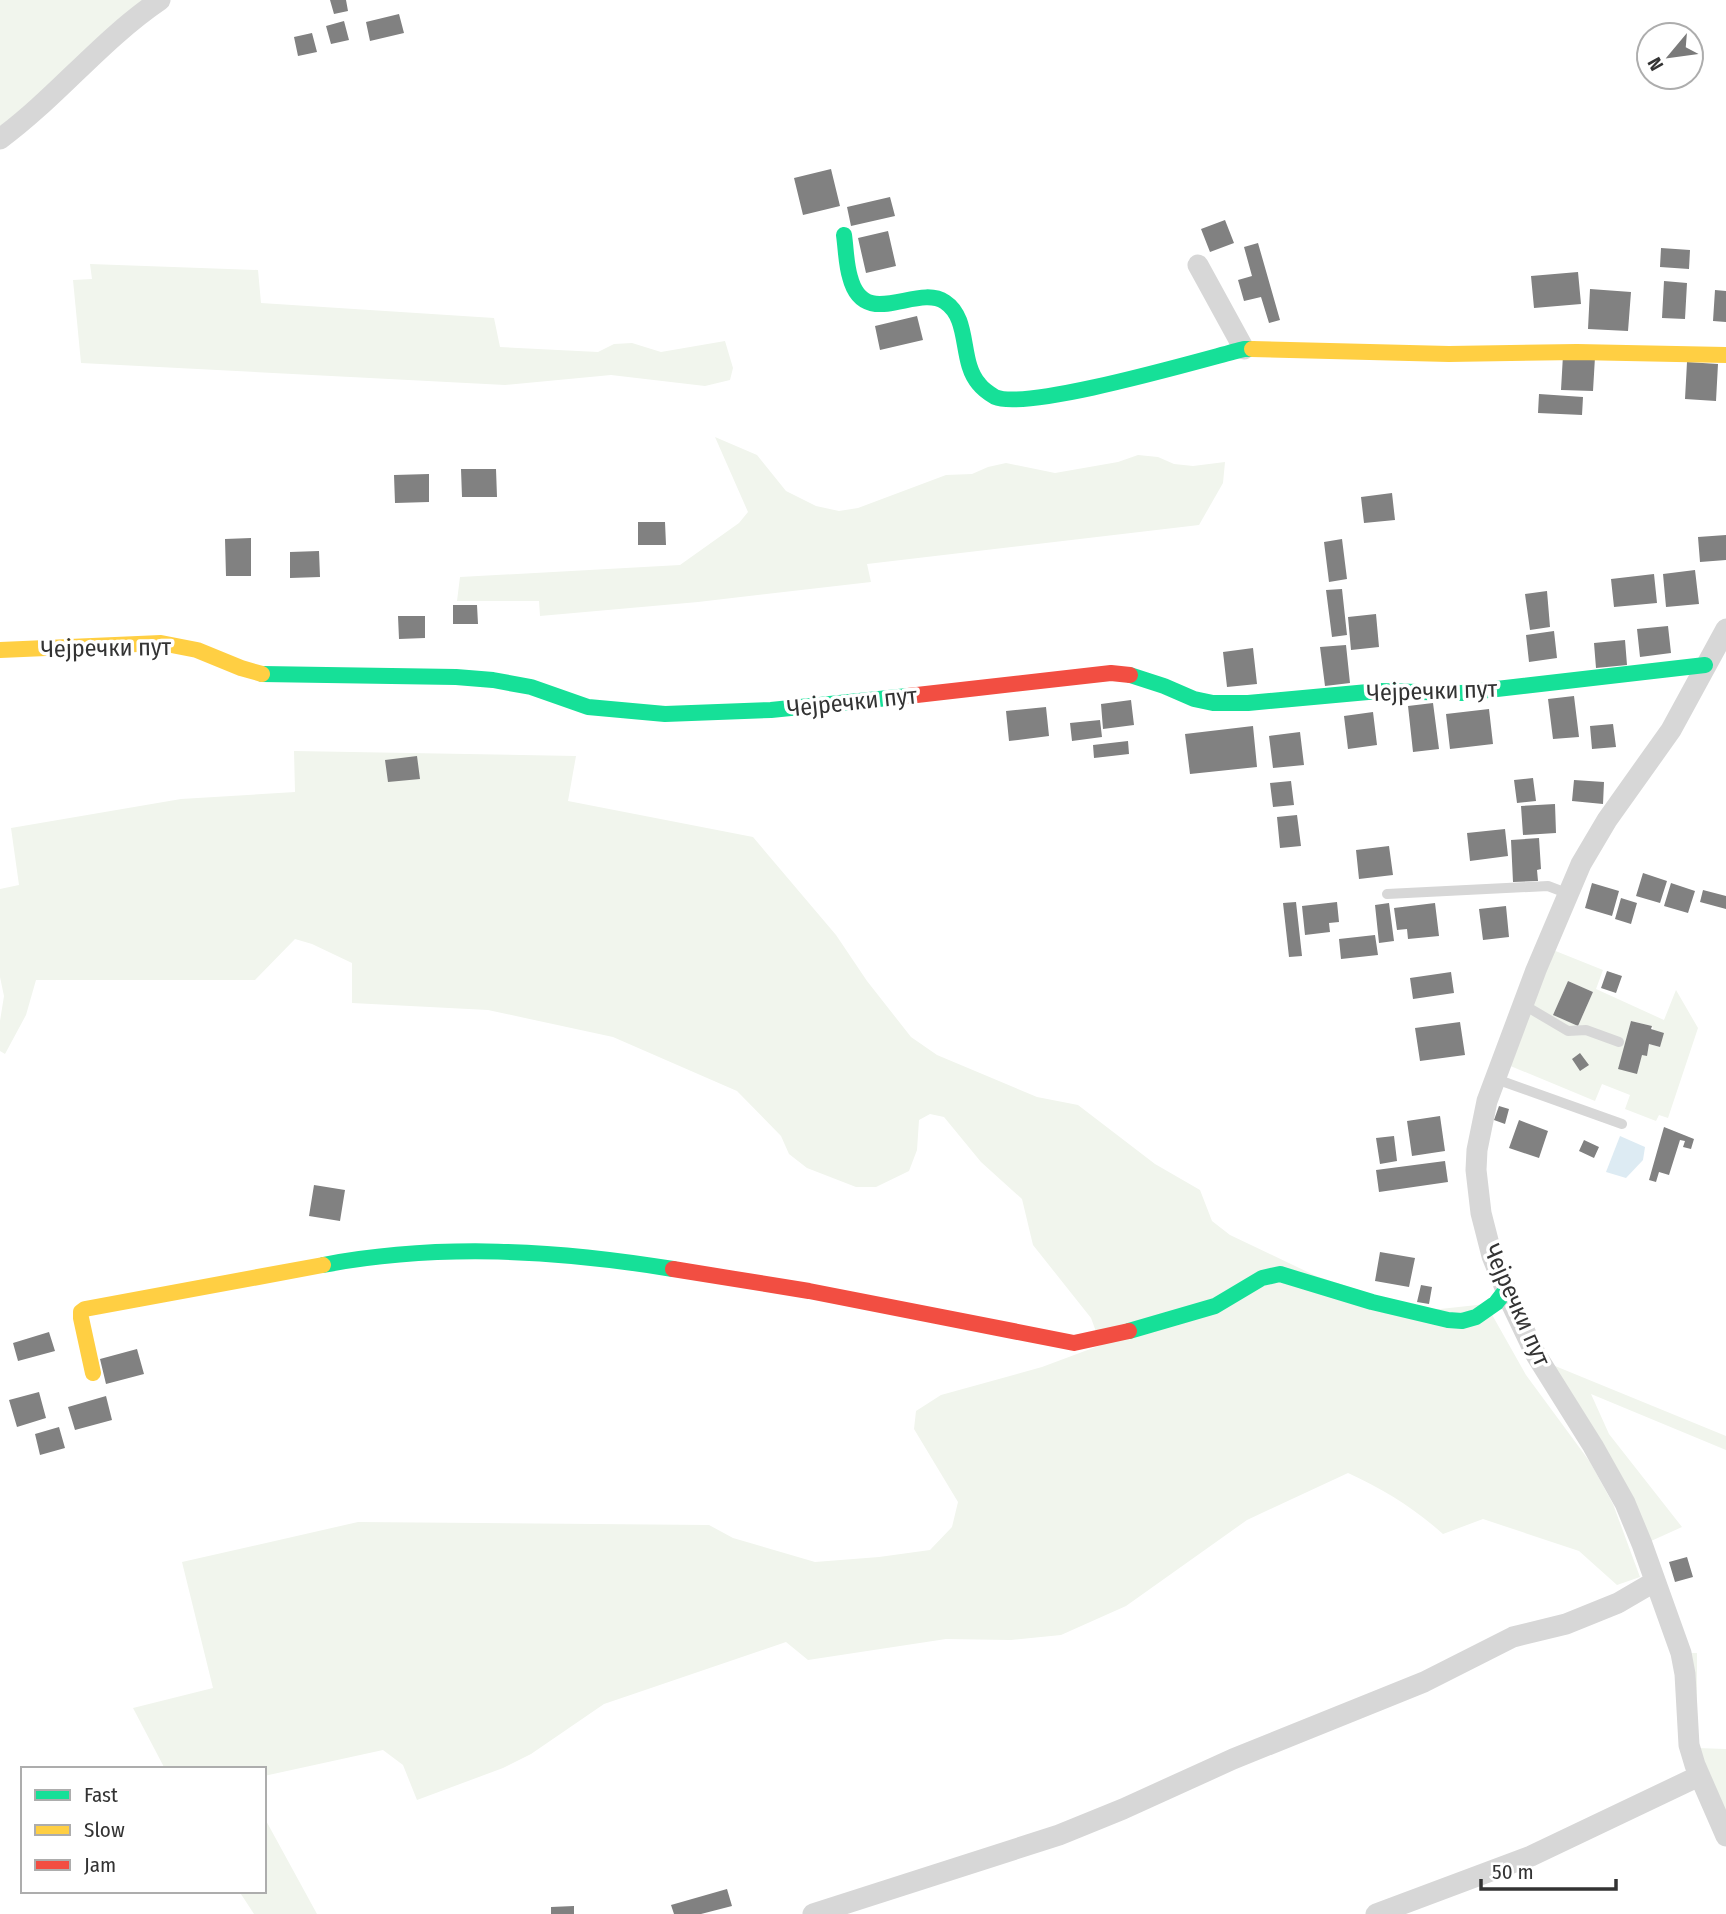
<svg xmlns="http://www.w3.org/2000/svg" width="1726" height="1914" font-family="'Fira Sans Condensed',sans-serif">
  <style>
    .green { fill: #f1f5ed; fill-rule: evenodd }
    .water { fill: #ddebf3 }
    .building { fill: #818181 }
    .lines { fill: none; stroke-linecap: round; stroke-linejoin: round }
    .lane { stroke: #d7d7d7; stroke-width: 10 }
    .street { stroke: #d7d7d7; stroke-width: 21 }
    .fast { stroke: #16e098; stroke-width: 16 }
    .slow { stroke: #ffcf43; stroke-width: 16 }
    .jam { stroke: #f24e42; stroke-width: 16 }
    .labels { text-anchor: middle; stroke-width: 7; stroke-linejoin: round; paint-order: stroke }
    .street-label { font-size: 24px; fill: #333; stroke: #fff }
  </style>
  <rect width="100%" height="100%" fill="#fff"/>
  <path class="green" d="M0,0H148L22,111L0,126Z
    M90,264L258,270L261,303L494,318L500,347L598,352L614,344L632,343L661,352L725,341L733,368L730,380L705,386L611,375L505,385L81,363L73,280L92,279Z
    M715,437L757,455L786,491L816,506L839,511L858,508L946,475L972,474L988,467L1006,463L1055,473L1118,462L1138,455L1158,457L1174,464L1193,466L1225,462L1223,483L1199,525L867,564L871,582L698,602L540,616L539,601H457L460,577L680,565L739,523L748,512Z
    M294,751L576,756L568,801L753,837L836,935L867,981L911,1037L937,1055L1037,1097L1078,1105L1155,1164L1200,1190L1212,1221L1230,1235L1316,1276L1422,1311L1486,1304L1526,1375L1590,1462L1613,1504L1640,1577L1617,1585L1579,1551L1483,1519L1443,1534C1414,1508 1383,1489 1348,1473L1247,1520L1126,1606L1061,1635L1011,1640L946,1639L808,1660L786,1642L604,1704L531,1754L503,1768L417,1800L403,1765L383,1750L264,1776V1769H165L133,1708L213,1688L182,1562L358,1522L709,1525L733,1538L815,1562L879,1557L930,1550L952,1527L958,1502L914,1429L916,1411L941,1395L1042,1367L1101,1345L1091,1318L1033,1245L1022,1199L981,1162L944,1117L930,1114L919,1120L917,1150L909,1171L876,1187H856L807,1168L789,1154L781,1136L737,1091L613,1037L488,1010L352,1003V963L312,944L295,939L255,980H36L26,1015L5,1054L0,1051V1021L4,996L0,977V889L19,885L11,828L181,799L295,792Z
    M1553,950L1603,970L1596,989L1664,1020L1676,990L1698,1028L1668,1118L1659,1115L1656,1121L1625,1109L1630,1095L1602,1084L1595,1101L1508,1065ZM1568,981L1593,992L1578,1026L1553,1015ZM1631,1021L1652,1026L1660,1047L1649,1044L1647,1055H1642L1619,1069Z
    M1538,1359L1726,1436V1450L1591,1394L1609,1434L1682,1527L1640,1546Z
    M1680,1653H1697V1748L1726,1749V1825L1721,1828L1706,1798L1688,1752L1686,1681Z
    M264,1817L317,1914H254L239,1891H264Z"/>
  <path class="water" d="M1620,1136L1645,1147L1643,1160L1626,1178L1606,1172Z"/>
  <path class="building" d="M330,0H346L348,11L334,14Z
    M399,14L404,33L370,41L366,22Z
    M344,21L349,40L331,44L326,26Z
    M312,33L317,52L298,56L294,37Z
    M831,169L840,206L803,215L794,178Z
    M890,197L895,216L851,226L847,207Z
    M1225,220L1234,243L1210,252L1201,229Z
    M888,231L896,266L866,273L858,238Z
    M1258,243L1280,320L1269,323L1261,297L1244,301L1238,280L1252,276L1244,247Z
    M1661,248L1690,250L1689,269L1660,267Z
    M1578,272L1581,304L1534,308L1531,276Z
    M1664,281L1687,283L1685,319L1662,318Z
    M1590,289L1631,292L1628,331L1588,329Z
    M1715,290L1726,291V322L1713,321Z
    M917,316L923,340L880,350L875,326Z
    M1563,355L1595,357L1593,391L1561,390Z
    M1687,362L1718,364L1716,401L1685,399Z
    M1539,394L1583,397L1582,415L1538,413Z
    M461,469H496L497,497H462Z
    M429,474V502L395,503L394,475Z
    M1392,493L1395,520L1364,523L1361,497Z
    M638,522H665L666,545H638Z
    M1726,535V560L1700,562L1698,537Z
    M251,538V576H226L225,539Z
    M1342,539L1347,579L1329,582L1324,542Z
    M319,551L320,577L290,578V552Z
    M1695,570L1699,604L1666,607L1663,574Z
    M1654,574L1657,603L1614,607L1611,579Z
    M1342,589L1347,635L1332,637L1326,590Z
    M1547,591L1550,627L1530,630L1525,594Z
    M453,605H477L478,624H453Z
    M1376,614L1379,647L1351,650L1348,617Z
    M398,616H425V638L399,639Z
    M1668,626L1671,653L1640,657L1637,629Z
    M1554,631L1557,658L1529,662L1526,635Z
    M1625,640L1627,665L1596,668L1594,643Z
    M1346,645L1350,683L1325,686L1320,647Z
    M1253,648L1257,684L1227,687L1223,652Z
    M1574,696L1579,737L1553,739L1548,699Z
    M1131,700L1134,725L1103,729L1101,704Z
    M1433,703L1439,749L1413,752L1408,706Z
    M1046,707L1049,736L1009,741L1006,711Z
    M1489,709L1493,744L1450,749L1446,714Z
    M1373,712L1377,745L1348,749L1344,716Z
    M1100,720L1102,737L1072,741L1070,723Z
    M1613,724L1616,747L1592,749L1590,726Z
    M1253,726L1257,767L1190,774L1185,734Z
    M1300,732L1304,765L1273,768L1269,736Z
    M1128,741L1129,754L1094,758L1093,745Z
    M417,756L420,779L388,782L385,760Z
    M1533,778L1536,801L1517,803L1514,780Z
    M1574,780L1604,782L1603,804L1572,801Z
    M1291,781L1294,805L1273,807L1270,783Z
    M1555,804L1556,833L1523,835L1521,806Z
    M1297,815L1301,846L1280,848L1277,817Z
    M1505,829L1508,856L1470,861L1467,833Z
    M1539,838L1541,869L1537,870L1538,881L1513,882L1511,840Z
    M1389,846L1393,875L1359,879L1356,850Z
    M1643,873L1667,881L1660,903L1636,896Z
    M1592,883L1619,891L1612,916L1585,908Z
    M1671,883L1695,891L1688,913L1664,906Z
    M1703,890L1726,896V909L1700,902Z
    M1621,898L1637,903L1631,924L1615,919Z
    M1296,902L1302,956L1289,957L1283,903Z
    M1337,902L1339,922L1329,923L1330,932L1305,935L1302,906Z
    M1389,903L1394,941L1379,943L1375,905Z
    M1435,903L1439,936L1408,939L1407,929L1397,930L1394,908Z
    M1506,906L1509,937L1483,940L1479,909Z
    M1375,935L1378,955L1341,959L1339,939Z
    M1607,971L1622,976L1616,993L1601,988Z
    M1451,972L1454,993L1413,999L1410,978Z
    M1568,981L1593,992L1578,1026L1553,1015Z
    M1631,1021L1652,1026L1651,1029L1664,1033L1660,1047L1649,1044L1647,1056L1642,1055L1637,1074L1618,1069Z
    M1460,1022L1465,1055L1420,1061L1415,1028Z
    M1580,1053L1589,1065L1580,1071L1572,1059Z
    M1499,1106L1509,1109L1505,1124L1494,1120Z
    M1440,1116L1445,1151L1412,1156L1407,1121Z
    M1519,1120L1548,1131L1539,1158L1509,1148Z
    M1664,1127L1694,1139L1691,1149L1683,1147L1685,1141L1680,1140L1669,1175L1659,1172L1656,1182L1649,1180Z
    M1394,1136L1397,1161L1380,1164L1376,1138Z
    M1584,1140L1599,1147L1594,1158L1579,1151Z
    M1445,1161L1448,1182L1379,1192L1376,1170Z
    M314,1185L345,1190L340,1221L309,1216Z
    M1380,1252L1415,1258L1409,1287L1375,1281Z
    M1421,1285L1432,1287L1429,1304L1417,1302Z
    M49,1332L55,1351L18,1361L13,1343Z
    M137,1349L144,1374L106,1384L100,1359Z
    M39,1392L46,1418L17,1427L9,1400Z
    M106,1396L112,1420L75,1430L68,1407Z
    M59,1427L65,1448L40,1455L35,1434Z
    M1687,1557L1693,1577L1675,1582L1669,1562Z
    M727,1889L732,1906L701,1914H674L671,1905Z
    M574,1906V1914H551V1907Z"/>
  <g class="lines">
    <path class="lane" d="M1387,894L1548,886L1569,894
      M1524,1005L1568,1031L1586,1030L1619,1042
      M1496,1079L1622,1124"/>
    <path class="street" d="M0,139C57,97 101,40 160,0
      M1198,265L1244,349
      M1726,629L1671,730L1607,820L1581,864L1536,970L1487,1101L1477,1150L1476,1170L1481,1213L1492,1256L1512,1305L1536,1355L1593,1446L1625,1503L1642,1544L1681,1653L1685,1674L1689,1745L1695,1765L1726,1836
      M813,1914L1059,1835L1123,1809L1233,1759L1424,1682L1513,1637L1566,1624L1618,1603L1654,1582
      M1376,1914L1531,1856L1699,1776"/>
    <path class="fast" d="M844,235C846,249 846,264 850,277C864,332 917,283 945,302C971,319 959,362 979,384C982,388 990,394 995,397C1028,411 1201,360 1244,349H1252
      M262,674L456,677L493,680L531,687L588,707L665,714L771,710L908,696
      M1130,675L1164,686L1194,699L1213,703H1248L1379,691L1462,693L1705,665
      M323,1265C439,1243 557,1250 673,1269
      M1129,1331L1215,1306L1262,1278L1280,1274L1372,1302L1448,1320L1462,1321L1476,1317L1496,1303L1506,1290"/>
    <path class="slow" d="M1252,349L1449,354L1577,352L1726,355
      M0,650L161,643L197,650L241,668L262,674
      M93,1373L81,1318V1312L85,1309L323,1265"/>
    <path class="jam" d="M908,696L1111,673L1130,675
      M673,1269L809,1291L1074,1343L1129,1331"/>
  </g>
  <g class="labels">
    <g class="street-label">
      <text transform="translate(106 648) rotate(-1)" y="8">Чејречки пут</text>
      <text transform="translate(1432 691) rotate(-2)" y="8">Чејречки пут</text>
      <text transform="translate(852 702) rotate(-6)" y="8">Чејречки пут</text>
      <text transform="translate(1517 1305) rotate(66)" y="8">Чејречки пут</text>
    </g>
  </g>
  <rect x="21" y="1767" width="245" height="126" fill="#ffffff" stroke="#adadad" stroke-width="2"/>
  <rect x="35" y="1790" width="35" height="10" fill="#16e098" stroke="#adadad" stroke-width="2"/>
  <text x="84" y="1802" font-size="21" fill="#333333">Fast</text>
  <rect x="35" y="1825" width="35" height="10" fill="#ffcf43" stroke="#adadad" stroke-width="2"/>
  <text x="84" y="1837" font-size="21" fill="#333333">Slow</text>
  <rect x="35" y="1860" width="35" height="10" fill="#f24e42" stroke="#adadad" stroke-width="2"/>
  <text x="84" y="1872" font-size="21" fill="#333333">Jam</text>
  <g transform="translate(1670 56) rotate(241)"><circle r="33" fill="#ffffff" stroke="#adadad" stroke-width="2"/>
  <path d="M0-5L12 26L0 18L-12 26Z" fill="#7a7a7a"/>
  <text y="-10" font-size="19" font-weight="bold" text-anchor="middle" fill="#333333">N</text>
  </g>
  <path d="M1481 1879v10h135v-10" fill="none" stroke="#333333" stroke-width="3.5"/>
  <text x="1492" y="1879" font-size="21" fill="#333333" stroke="#ffffff" stroke-width="5" paint-order="stroke">50 m</text>
</svg>
